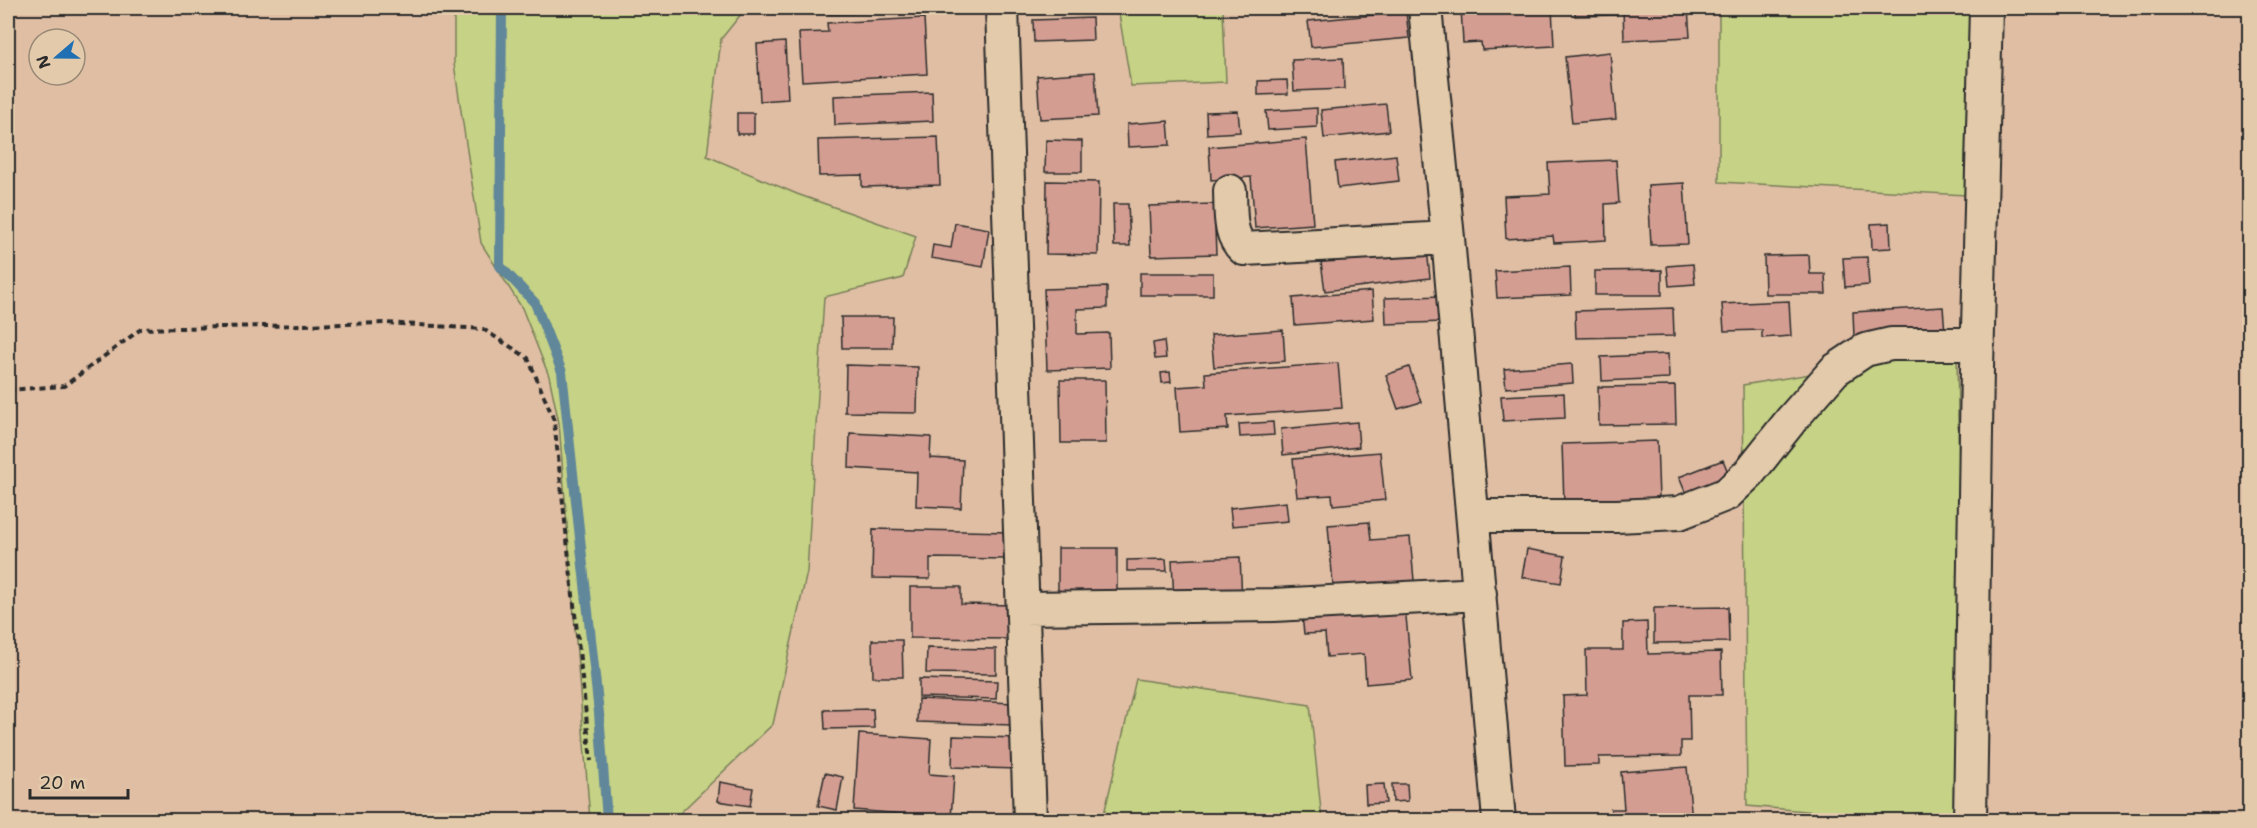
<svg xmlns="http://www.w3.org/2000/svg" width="2257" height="828" font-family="'Shantell Sans',sans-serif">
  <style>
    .green { fill: #c6d285; stroke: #787e58; stroke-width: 1.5 }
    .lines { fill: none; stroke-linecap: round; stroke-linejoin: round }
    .stream { stroke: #60879a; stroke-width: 10 }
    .building { fill: #d49d92; stroke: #2b2b2b; stroke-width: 1.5 }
    .minor-casing { stroke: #2b2b2b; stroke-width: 36 }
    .path { stroke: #2b2b2b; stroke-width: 4; stroke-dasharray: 6 4.5; stroke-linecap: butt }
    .minor { stroke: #e2caaa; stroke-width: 32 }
  </style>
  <rect width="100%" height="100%" fill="#e0bea4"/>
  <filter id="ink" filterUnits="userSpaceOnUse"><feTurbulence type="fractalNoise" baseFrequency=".0167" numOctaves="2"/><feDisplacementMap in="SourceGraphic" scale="12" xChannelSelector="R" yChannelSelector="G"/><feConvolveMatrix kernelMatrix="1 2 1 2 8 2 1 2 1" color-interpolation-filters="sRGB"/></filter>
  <g filter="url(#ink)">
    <path class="green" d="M454,8H746L721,39L707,156L797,194L916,236L903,278L824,297L807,572L773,724L681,812L682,820H590L559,423L549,376L522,308L481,243L454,64Z
      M1118,8H1221L1223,10L1226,82L1131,86Z
      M1719,8H1979L1966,195L1719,182Z
      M1957,350L1964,820H1909L1747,806L1743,385Z
      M1136,679L1310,705L1322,820H1050V814H1104Z"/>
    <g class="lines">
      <path class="stream" d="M502,8L500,266L535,303L562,372L599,713L607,820"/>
    </g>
    <path class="building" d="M829,8H956V11L829,14Z
      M1271,8H1345L1272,14Z
      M1461,8H1552L1554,46L1482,50L1481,42L1463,43Z
      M1575,8H1615L1616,15L1575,16Z
      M1623,8H1688L1690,37L1624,40Z
      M1406,12L1409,38L1311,47L1308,21Z
      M924,18L927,74L802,81L799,33L828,32L827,23Z
      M1092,18L1093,40L1034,42L1033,20Z
      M785,42L788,99L760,101L757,44Z
      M1610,52L1616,119L1572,123L1565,57Z
      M1343,58L1344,89L1294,91L1292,60Z
      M1095,72L1098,116L1040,119L1037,76Z
      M1287,80L1288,94L1258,95V81Z
      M932,92L933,121L835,125L834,96Z
      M1386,104L1389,131L1324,138L1321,110Z
      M1317,108V127L1268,130L1266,111Z
      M1238,111L1240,132L1207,134L1206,112Z
      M737,113H754V134H737Z
      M1168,121L1170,145L1128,147L1127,124Z
      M938,137L940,185L862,187V175L819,176L818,140Z
      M1306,139L1313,224L1255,228L1251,177L1211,180L1209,147Z
      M1046,140L1082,141V172H1045Z
      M1396,155L1399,181L1338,188L1335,162Z
      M1616,160L1619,203L1605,204L1606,240L1554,243L1553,236L1506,239L1504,196L1550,194L1548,163Z
      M1047,181L1099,182L1098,255L1046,254Z
      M1684,183L1688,244L1651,245L1648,185Z
      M1113,204H1128L1130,246H1114Z
      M1214,204L1216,254L1151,256L1149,206Z
      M955,223L989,229L983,267L931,258L933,245L951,248Z
      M1890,223L1891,248L1872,249L1871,224Z
      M1427,249L1430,278L1325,291L1321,262Z
      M1809,255L1810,274H1825L1826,294H1765L1764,256Z
      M1867,257L1869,285L1845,287L1843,258Z
      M1693,264L1695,284L1669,286L1667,266Z
      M1570,267L1571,295L1497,298L1495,271Z
      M1662,270V295H1595V271Z
      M1140,273H1213V295H1140Z
      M1107,287V308L1077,309V334L1109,333L1110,368L1047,370L1044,289Z
      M1372,291L1374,319L1295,325L1293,298Z
      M1442,296L1443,322L1386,324L1385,298Z
      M1789,301L1791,336L1762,338V330L1724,331L1722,304Z
      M1943,307L1945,333L1854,337L1853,312Z
      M1673,308L1674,336L1576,338L1575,311Z
      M841,317H893L892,348H842Z
      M1283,330L1285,361L1214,367L1211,335Z
      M1164,341L1166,358L1155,359L1153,343Z
      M1668,354L1669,378L1602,381L1601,357Z
      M1338,363L1342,408L1227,416L1228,429L1180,432L1177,387L1206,385L1205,373Z
      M1572,364L1573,383L1506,388L1504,369Z
      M846,365L918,367L917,413L845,412Z
      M1409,367L1421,402L1398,409L1386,375Z
      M1170,372L1171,382L1162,383L1161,373Z
      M1060,380H1105L1106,443H1061Z
      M1675,386L1676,424L1599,425L1598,387Z
      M1564,393L1565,418L1503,421L1501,396Z
      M1273,422L1274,435L1240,437L1239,424Z
      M1357,422L1359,447L1283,455L1281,429Z
      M850,433L931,437L930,458L963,460L961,508L916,506L917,472L849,468Z
      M1657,441L1659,499L1564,503L1562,444Z
      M1380,452L1385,500L1333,505L1332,495L1297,497L1293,459Z
      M1723,460L1730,477L1686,494L1679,477Z
      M1286,502L1288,521L1232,526L1230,508Z
      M1369,522L1371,540L1410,537L1415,591L1334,597L1328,525Z
      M873,529L1009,532L1008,559L930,558V579L872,578Z
      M1058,548H1117V600H1058Z
      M1527,549L1565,556L1561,583L1522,577Z
      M1240,557L1242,601L1174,603L1172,560Z
      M1166,559L1167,571H1127V560Z
      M910,587H961V604L1012,605V639L910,638Z
      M1405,606L1412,680L1366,684L1364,654L1327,657L1325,633L1304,634L1302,615Z
      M1728,607L1729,642L1654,643V608Z
      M1647,622L1648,654L1721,652L1722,695H1689L1690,741H1681V756L1599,757V765L1565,766L1563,696L1587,695L1586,650H1623V623Z
      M872,640H902L903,677H873Z
      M927,648L996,649V674L926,673Z
      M919,679L997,681L996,699L919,697Z
      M918,699L1014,703L1013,725L917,722Z
      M873,709L874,728L825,729L824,710Z
      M859,734L931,739L929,774L954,776L951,818L854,810Z
      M953,736L1018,738L1017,769L952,767Z
      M1687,767L1692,820H1612L1611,809H1624L1621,772Z
      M825,773L843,777L837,810L818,806Z
      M720,782L753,788L750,806L718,801Z
      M1384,784L1386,803L1366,804L1365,785Z
      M1392,784H1407L1408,801L1393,802Z
      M720,817L746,820H719Z"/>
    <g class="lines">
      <g class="minor-casing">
        <path id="minor" d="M1002,8L1030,820
          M1425,8L1448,238L1499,820
          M1230,191C1231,211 1228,235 1244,249L1448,238
          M1473,516H1617L1679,513L1727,494L1749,473L1792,419L1835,370L1865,350L1891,344H1978
          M1023,608L1274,605L1480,594
          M1970,820L1977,368L1986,8"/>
      </g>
      <path class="path" d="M8,390L64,386L141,329L386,323L483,329L528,358L554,420L591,761"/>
      <use href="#minor" class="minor"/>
    </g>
  </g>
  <rect width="2257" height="828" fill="none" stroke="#e2caaa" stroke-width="30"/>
  <rect x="15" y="15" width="2227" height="798" fill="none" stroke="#2b2b2b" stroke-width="2" filter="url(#ink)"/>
  <g transform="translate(57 57) rotate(250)"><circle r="28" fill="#e2caaa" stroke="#998a77" stroke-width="1.5"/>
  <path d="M0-4.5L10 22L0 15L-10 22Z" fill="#1f6fb2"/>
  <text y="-9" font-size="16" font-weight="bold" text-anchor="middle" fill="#2b2b2b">N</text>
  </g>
  <path d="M30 789v9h98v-9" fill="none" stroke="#2b2b2b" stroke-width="3"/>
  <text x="39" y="789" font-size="18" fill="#2b2b2b" stroke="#e2caaa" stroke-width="4.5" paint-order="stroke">20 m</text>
</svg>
